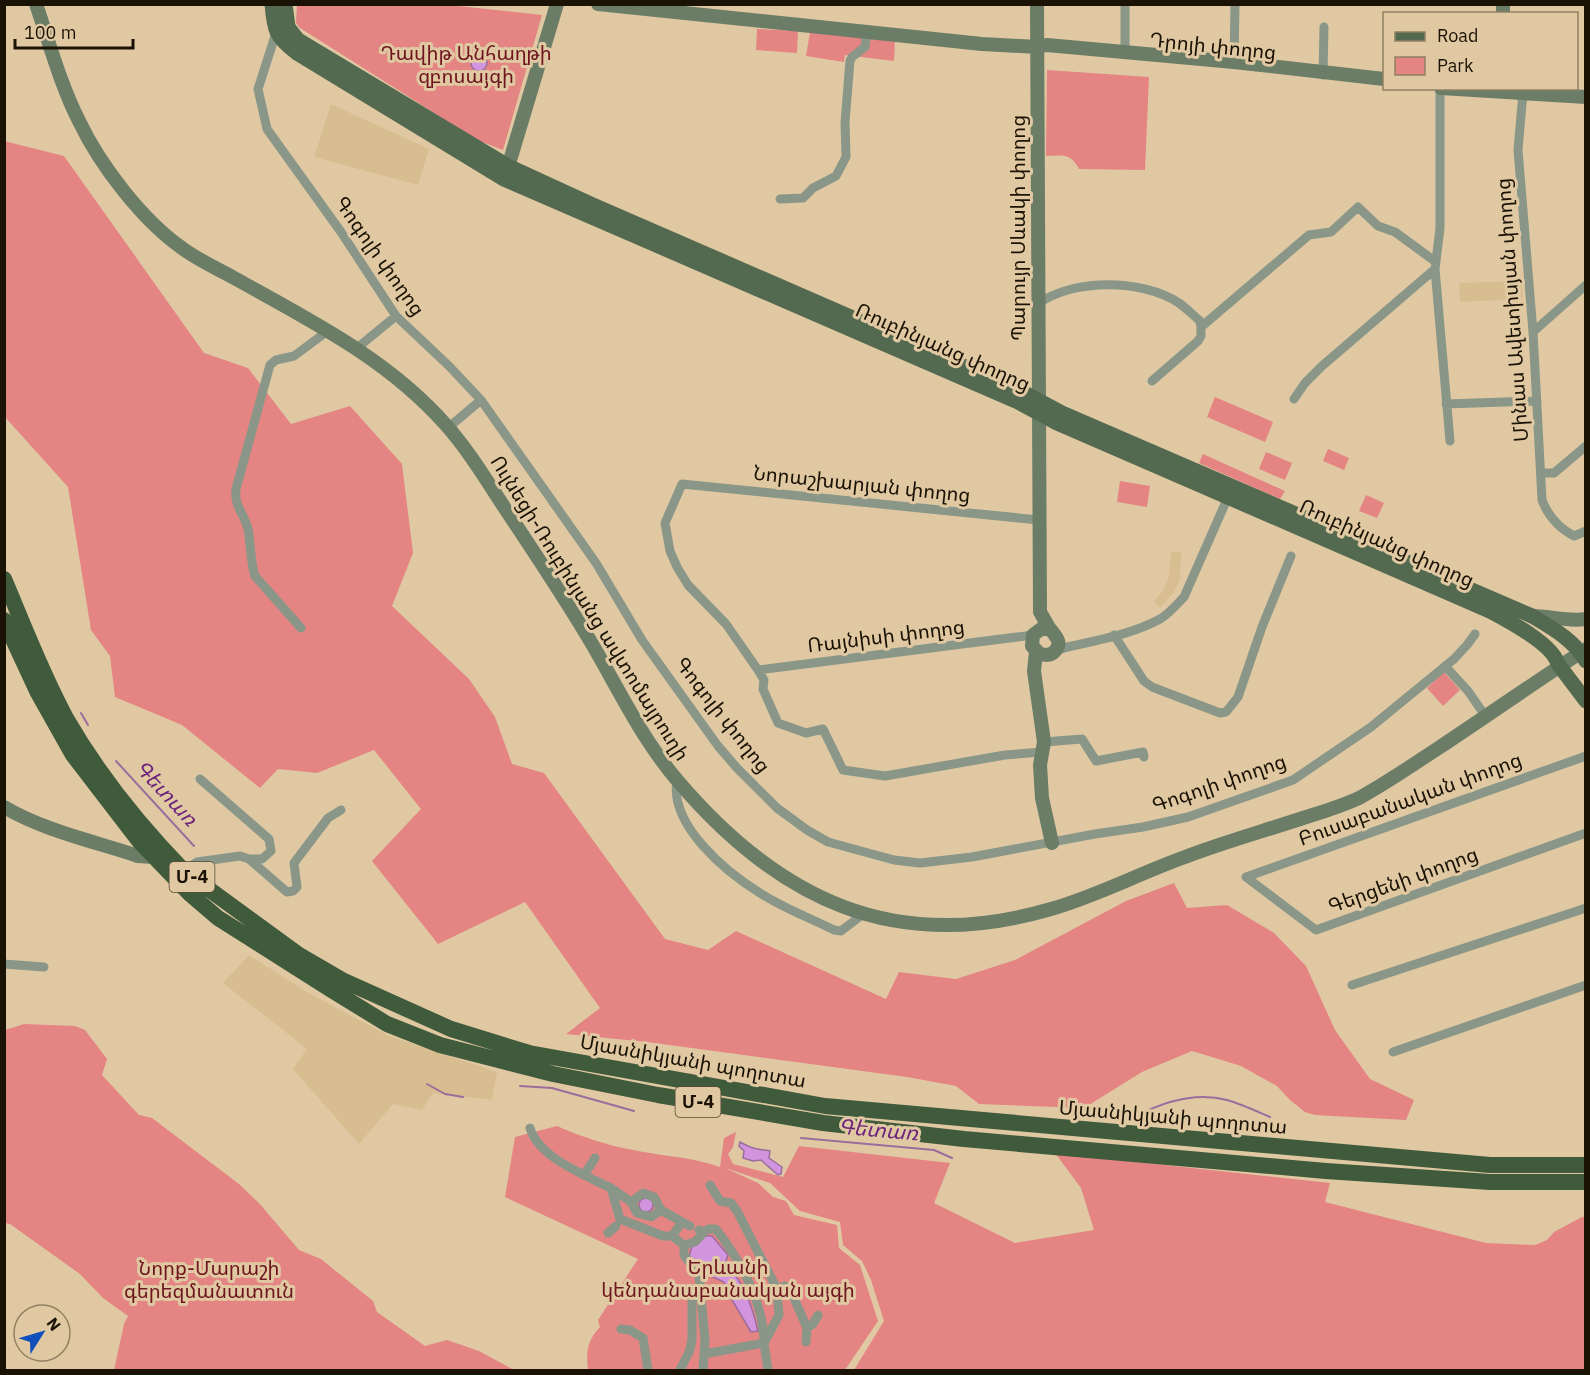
<svg xmlns="http://www.w3.org/2000/svg" width="1590" height="1375" font-family="'IBM Plex Sans','Noto Sans Armenian',sans-serif">
  <style>
    .built { fill: #d7bd90 }
    .green { fill: #e48483 }
    .water { fill: #d294de; stroke: #9b6d9d; stroke-width: 1.5 }
    .lines { fill: none; stroke-linecap: round; stroke-linejoin: round }
    .stream { stroke: #9b6d9d; stroke-width: 2 }
    .street-tunnel { stroke: #b8a483; stroke-width: 9; stroke-dasharray: 9 4.5; stroke-linecap: butt }
    .street { stroke: #8a9788; stroke-width: 9 }
    .secondary { stroke: #6b7d67; stroke-width: 14 }
    .primary { stroke: #546a50; stroke-width: 15 }
    .highway { stroke: #405a3c; stroke-width: 16 }
    .labels { text-anchor: middle; stroke-width: 6; stroke-linejoin: round; paint-order: stroke }
    .shield { fill: #e0c9a2; stroke: #554934; stroke-width: 1.5 }
    .shield-label { font-size: 18px; font-weight: bold; fill: #1a1205 }
    .street-label { font-size: 20px; fill: #1a1205; stroke: #e0c9a2 }
    .park-label { font-size: 20px; fill: #6f151f; stroke: #e0c9a2 }
    .water-label { font-size: 21px; font-style: italic; fill: #6d247b; stroke: #e0c9a2 }
  </style>
  <rect width="100%" height="100%" fill="#e0c9a2"/>
  <path class="built" d="M331,104L429,149L418,185L314,157Z
    M1522,281L1523,299L1460,302L1459,283Z
    M1171,552H1181L1180,579L1174,592L1160,608L1154,602L1163,590L1169,577Z
    M249,955L307,992L389,1036L497,1072L492,1100L433,1093L422,1110L393,1104L359,1144L293,1069L307,1049L223,983Z"/>
  <path class="green" d="M297,4H439L542,15L503,150L477,140L300,28L296,23Z
    M757,29L798,31L797,53L756,50Z
    M810,32L895,41L894,61L845,55L844,62L806,56Z
    M1047,70L1149,77L1145,170L1079,169C1070,152 1062,156 1046,156Z
    M4,141L64,156L204,353L248,368L291,424L350,406L402,464L413,553L392,606L469,679L495,717L512,764L544,773L665,939L708,950L736,931L886,999L899,972L956,979L1015,960L1126,901L1174,883L1187,908L1227,905L1274,933L1306,966L1335,1030L1370,1079L1414,1100L1406,1120L1315,1115L1305,1112L1290,1100L1277,1086L1241,1066L1192,1051L1142,1072L1084,1108L979,1104L956,1086L907,1077L647,1042L566,1034L600,1008L525,902L438,944L372,861L421,809L374,750L317,773L278,769L260,788L182,725L115,697L110,656L91,630L68,487L5,417Z
    M1215,397L1273,422L1265,442L1207,417Z
    M1328,449L1349,458L1344,470L1323,461Z
    M1266,452L1292,463L1285,480L1259,469Z
    M1203,454L1285,491L1280,499L1199,463Z
    M1120,481L1150,486L1147,507L1117,502Z
    M1366,495L1384,503L1377,518L1359,511Z
    M1444,672L1460,690L1443,706L1427,688Z
    M24,1024L75,1026L85,1030L107,1059L102,1075L139,1115L152,1118L239,1184L259,1203L299,1250L321,1259L373,1301L377,1312L425,1346L447,1340L479,1351L514,1370H114L124,1324L128,1316L103,1298L80,1274L10,1224L5,1223V1030Z
    M557,1126C582,1137 606,1145 633,1150C661,1156 693,1157 720,1167L724,1138L736,1132L733,1147L728,1154L733,1164L783,1177L799,1146L950,1163L934,1203L1015,1243L1094,1230L1081,1188L1055,1153L1330,1183L1325,1202L1486,1243L1535,1245L1547,1240L1554,1232L1582,1217H1585V1370H854L884,1321L871,1280L862,1261L843,1245L840,1222L800,1211L770,1183L725,1168L758,1183L773,1197L786,1201L794,1215L837,1225L839,1248L860,1265L878,1321L845,1370H588C586,1353 587,1340 600,1327L598,1320L638,1259L505,1197L515,1137Z"/>
  <path class="water" d="M471 63a8 8 0 1 1 16 0a8 8 0 1 1-16 0Z
    M740,1142C752,1149 757,1149 770,1151L769,1158L782,1167L781,1174L778,1175L761,1160L753,1161L743,1158L744,1151L739,1146Z
    M639 1205a7 7 0 1 1 14 0a7 7 0 1 1-14 0Z
    M706,1236H712L728,1255L725,1264C744,1281 752,1306 758,1331L751,1332L729,1295L724,1282L706,1274L692,1258L689,1257L692,1246Z"/>
  <g class="lines">
    <path class="stream" d="M81,713L88,725
      M116,761L194,846
      M427,1084L445,1094L463,1097
      M520,1086L552,1088L634,1111
      M1137,1116C1165,1101 1195,1092 1227,1100C1241,1104 1256,1111 1270,1117
      M801,1138L934,1150L952,1158"/>
    <path class="street-tunnel" d="M691,1292L692,1285"/>
    <path class="street" d="M1125,4V52
      M276,33L258,89L267,129L341,232L396,316L449,366L481,400L596,563L642,640L718,746L737,768L777,808L807,830L828,842L894,860L920,863L972,857L1095,834L1143,827L1188,817L1293,780L1371,727L1454,659L1467,645L1475,634
      M1234,62L1235,4
      M1323,75L1324,27
      M1440,88V228L1435,269L1450,441
      M1523,93L1518,150L1533,332L1542,500C1548,516 1559,528 1574,536L1586,531
      M780,199L803,198L813,188L836,176L846,157L845,122L850,61L852,57L865,47L867,31
      M1038,304C1073,278 1143,279 1179,303C1186,308 1193,315 1200,321L1201,327
      M1533,332L1586,285
      M357,348L396,316
      M1152,381L1198,341L1201,336V327L1309,235L1331,232L1358,207L1378,226L1395,232L1436,262
      M1294,399L1305,383L1322,366L1435,269
      M1446,404L1537,401
      M449,427L481,400
      M1541,473H1554L1586,446
      M1039,520L682,484L665,523L670,551L677,567L688,585L726,624L758,670L764,680L763,689L778,723L806,733L823,729L843,770L885,776L1005,755L1042,752
      M301,628L255,576C250,561 251,544 248,529C244,512 234,508 236,489L270,365L276,360L294,356L329,330
      M1114,635L1144,681L1152,687L1220,713L1226,712L1238,697L1262,627L1291,556
      M1056,650C1090,641 1129,636 1160,619C1169,614 1177,604 1184,597L1228,497
      M1445,666L1468,691L1486,717
      M758,670L1033,635
      M1044,742L1082,739L1096,761L1143,752L1144,757
      M200,779L269,839L271,851L262,859H249
      M677,780C669,825 726,872 760,893C783,908 810,918 834,930L841,931L862,915
      M184,871L197,862L240,856L249,859L287,892L293,891L297,887L294,863L328,818L341,810
      M1246,877L1316,930L1586,833
      M1246,877L1586,756
      M4,964L44,967
      M1352,985L1586,908
      M1393,1052L1586,985
      M530,1128C539,1158 585,1175 611,1188L620,1219L663,1236H672L684,1245
      M584,1175L595,1158
      M710,1185L720,1201L731,1203L737,1211L777,1289L779,1315L765,1341
      M611,1188L631,1202L637,1213L651,1217L661,1210L682,1222
      M631,1202L643,1193L654,1197L661,1210
      M699,1230L704,1232L708,1229H716C740,1260 764,1303 764,1343L704,1354
      M608,1233L616,1226
      M672,1236L682,1222L690,1226
      M684,1245V1255L699,1275L705,1340L703,1370
      M684,1245L695,1242L704,1232
      M777,1289L785,1286L791,1291L807,1328L806,1342
      M807,1328L813,1324L818,1315
      M621,1329L630,1330L643,1338L648,1370
      M764,1343L768,1370
      M680,1370L690,1350L692,1339V1300L696,1295"/>
    <path class="secondary" d="M36,4C49,42 61,86 79,121C100,165 142,220 182,248C198,260 218,269 236,279C311,321 388,359 446,425C469,451 487,481 506,510C536,555 567,601 595,649C621,694 643,740 677,780C779,900 894,955 1051,909C1097,896 1140,873 1185,857C1224,842 1264,831 1303,818C1322,812 1343,806 1361,797C1388,782 1414,764 1440,747C1488,715 1537,681 1586,649
      M598,4L982,44L1037,47L1047,45L1234,62L1384,79
      M1037,4L1040,612C1043,617 1045,621 1048,626C1053,634 1065,642 1054,652C1050,656 1045,655 1040,654L1032,646L1033,635L1041,629H1050
      M1503,14V4
      M1441,88L1586,97
      M505,177L557,4
      M1532,616C1550,616 1568,622 1586,619
      M1036,652L1034,671L1044,742L1040,765L1042,798L1052,843
      M4,807C45,831 93,841 138,856L153,857"/>
    <path class="primary" d="M272,4C274,31 276,37 297,53L504,179L1016,401L1055,422L1490,611C1507,620 1553,644 1558,664L1586,701
      M285,4L288,27L298,40L508,166L593,205L1023,392L1064,414L1532,616C1552,628 1574,640 1586,661"/>
    <path class="highway" d="M4,579C24,626 42,674 66,718C97,772 141,827 184,871L299,955L342,980L451,1029L529,1053L825,1106L1490,1165H1586
      M4,620L37,691L73,755L139,841L190,894L218,918L330,989L387,1024L440,1045L553,1074L658,1095L823,1123L964,1139L1326,1171L1490,1182H1586"/>
  </g>
  <g class="labels">
    <g class="shield">
      <rect x="169.5" y="862" width="45" height="30" rx="4.5"/>
      <rect x="675.5" y="1087" width="45" height="30" rx="4.5"/>
    </g>
    <g class="shield-label">
      <text x="192" y="883">Մ-4</text>
      <text x="698" y="1108">Մ-4</text>
    </g>
    <g class="street-label">
      <text transform="translate(1213 46) rotate(6)" y="7">Դրոյի փողոց</text>
      <text transform="translate(1018 228) rotate(-90)" y="7">Պարույր Սևակի փողոց</text>
      <text transform="translate(380 256) rotate(55)" y="7">Գոգոլի փողոց</text>
      <text transform="translate(1512 310) rotate(-94)" y="7">Մինաս Ավետիսյան փողոց</text>
      <text transform="translate(943 347) rotate(24)" y="7">Ռուբինյանց փողոց</text>
      <text transform="translate(862 484) rotate(6)" y="7">Նորաշխարյան փողոց</text>
      <text transform="translate(1387 543) rotate(24)" y="7">Ռուբինյանց փողոց</text>
      <text transform="translate(590 608) rotate(58)" y="7">Ուլնեցի-Ռուբինյանց ավտոմայրուղի</text>
      <text transform="translate(886 636) rotate(-7)" y="7">Ռայնիսի փողոց</text>
      <text transform="translate(723 715) rotate(52)" y="7">Գոգոլի փողոց</text>
      <text transform="translate(1219 783) rotate(-19)" y="7">Գոգոլի փողոց</text>
      <text transform="translate(1410 799) rotate(-20)" y="7">Բուսաբանական փողոց</text>
      <text transform="translate(1403 880) rotate(-20)" y="7">Գերցենի փողոց</text>
      <text transform="translate(693 1061) rotate(10)" y="7">Մյասնիկյանի պողոտա</text>
      <text transform="translate(1173 1117) rotate(5)" y="7">Մյասնիկյանի պողոտա</text>
    </g>
    <g class="park-label">
      <text x="466" y="60">Դավիթ Անհաղթի<tspan x="466" dy="23">զբոսայգի</tspan></text>
      <text x="728" y="1274">Երևանի<tspan x="728" dy="23">կենդանաբանական այգի</tspan></text>
      <text x="209" y="1275">Նորք-Մարաշի<tspan x="209" dy="23">գերեզմանատուն</tspan></text>
    </g>
    <g class="water-label">
      <text transform="translate(166 793) rotate(47)" y="7">Գետառ</text>
      <text transform="translate(878 1130) rotate(5)" y="7">Գետառ</text>
    </g>
  </g>
  <rect width="1590" height="1375" fill="none" stroke="#1a1205" stroke-width="12"/>
  <rect x="1383" y="12" width="195" height="78" fill="#e0c9a2" stroke="#918063" stroke-width="1.5"/>
  <rect x="1395" y="32" width="30" height="9" fill="#546a50" stroke="#918063" stroke-width="1.5"/>
  <text x="1437" y="42" font-size="18" fill="#1a1205">Road</text>
  <rect x="1395" y="57" width="30" height="18" fill="#e48483" stroke="#918063" stroke-width="1.5"/>
  <text x="1437" y="72" font-size="18" fill="#1a1205">Park</text>
  <g transform="translate(42 1333) rotate(53)"><circle r="28" fill="#e0c9a2" stroke="#918063" stroke-width="1.5"/>
  <path d="M0-4.5L10 22L0 15L-10 22Z" fill="#104fbb"/>
  <text y="-9" font-size="16" font-weight="bold" text-anchor="middle" fill="#1a1205">N</text>
  </g>
  <path d="M15 39v9h118v-9" fill="none" stroke="#1a1205" stroke-width="3"/>
  <text x="24" y="39" font-size="18" fill="#1a1205" stroke="#e0c9a2" stroke-width="4.5" paint-order="stroke">100 m</text>
</svg>
